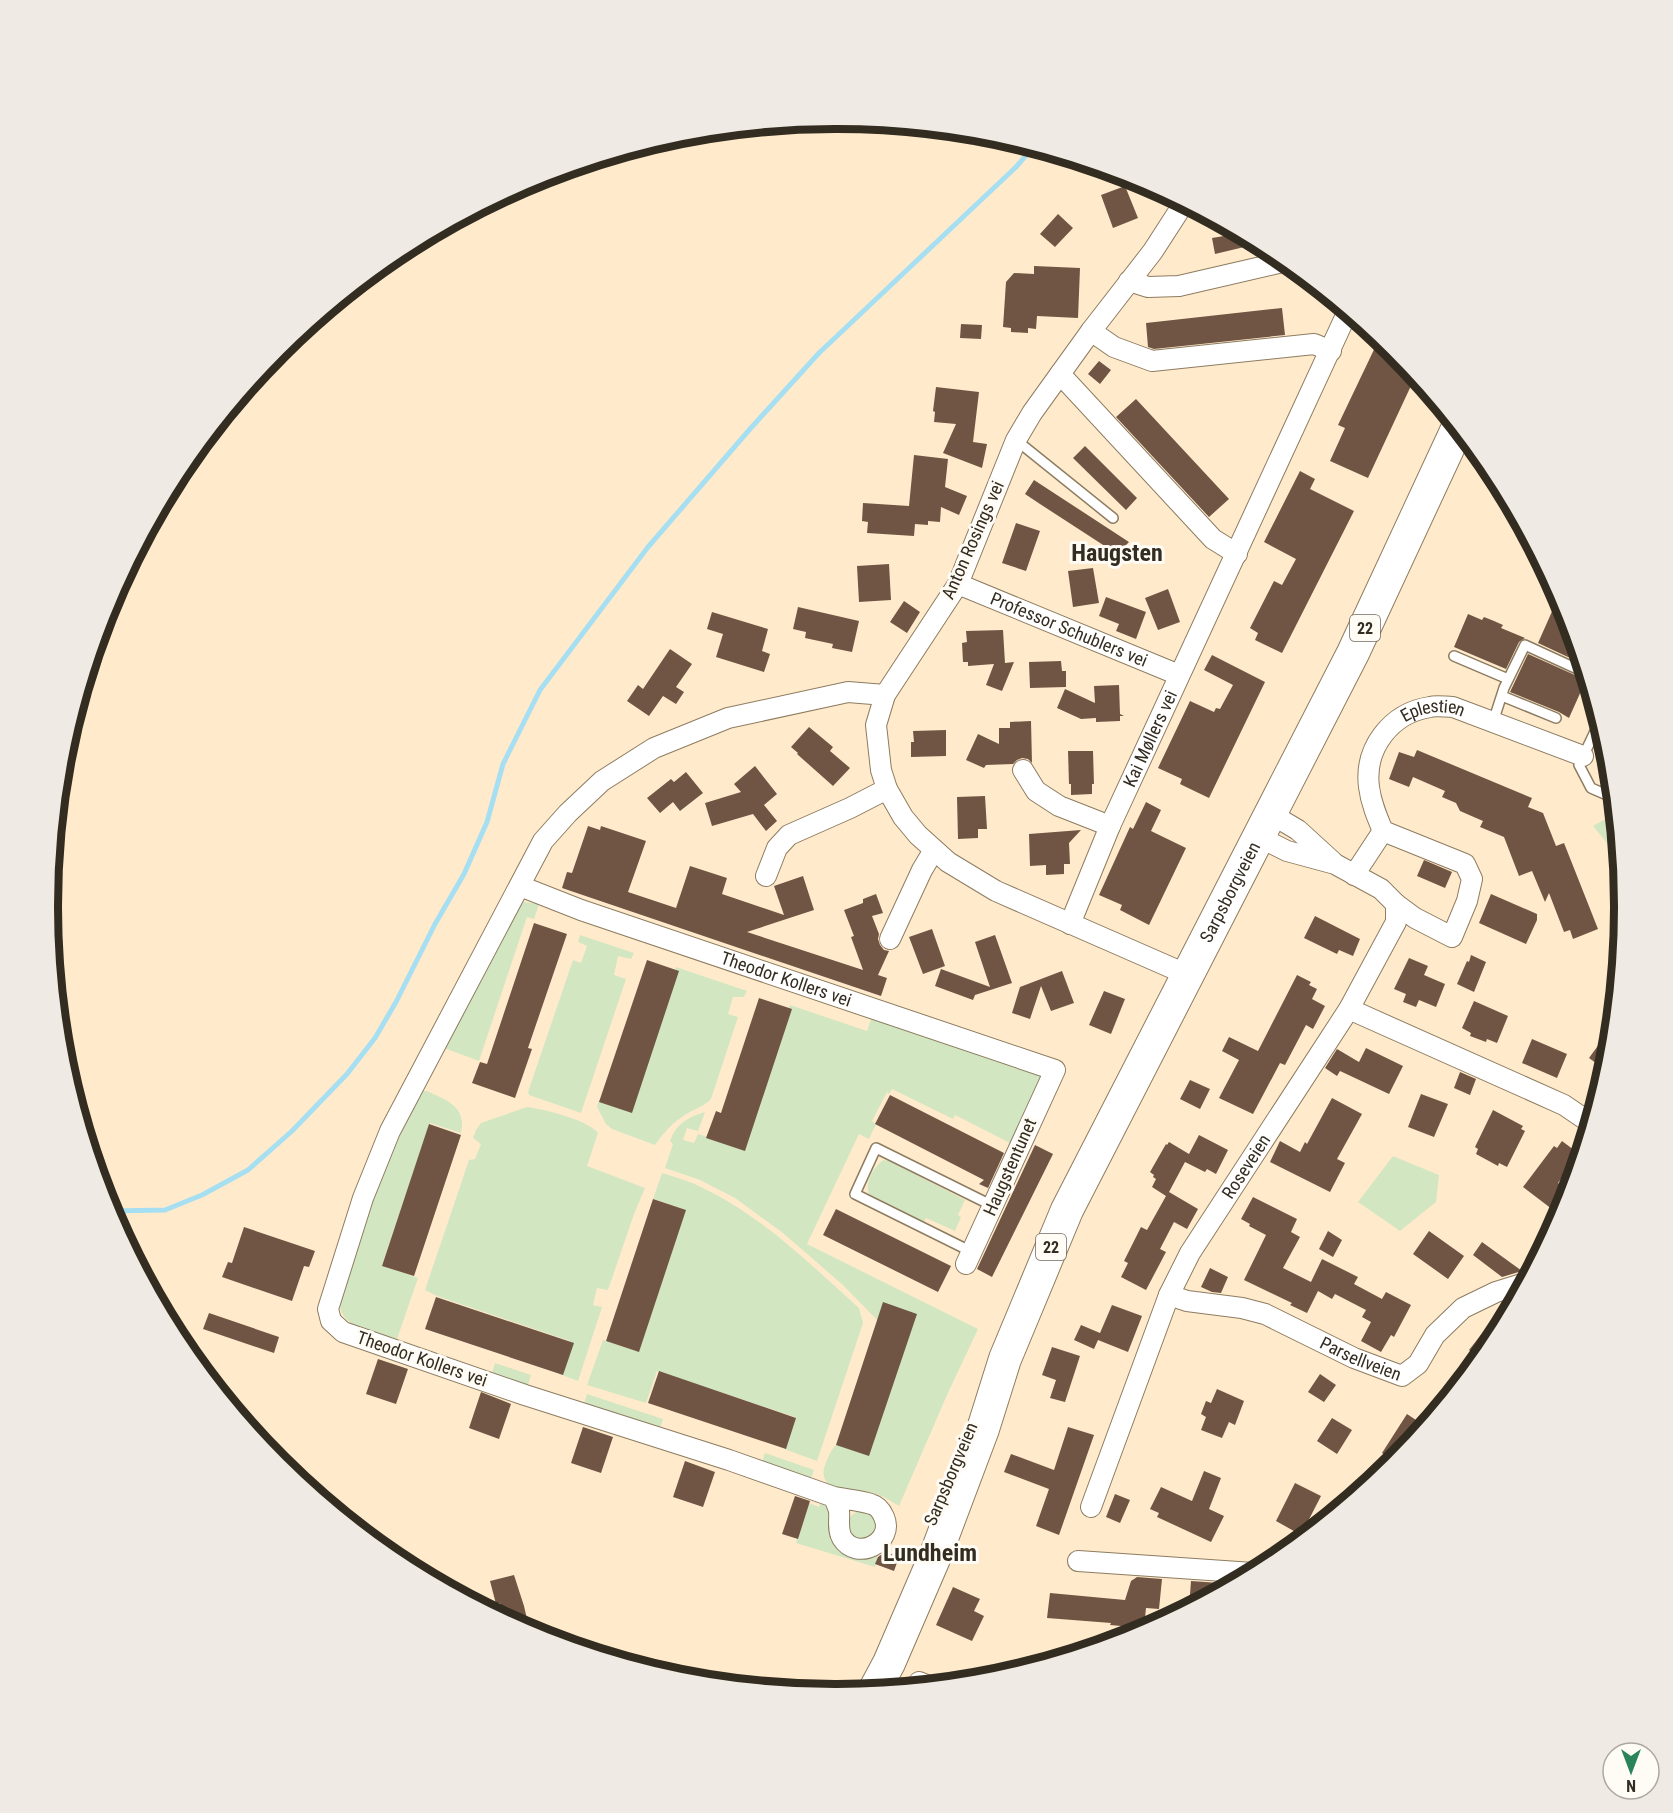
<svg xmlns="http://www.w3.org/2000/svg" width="1673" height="1813" font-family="'Roboto Condensed',sans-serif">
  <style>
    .green { fill: #d2e6c2 }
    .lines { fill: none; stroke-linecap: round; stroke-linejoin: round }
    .stream { stroke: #a7dff2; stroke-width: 5 }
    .building { fill: #705544 }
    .service-casing { stroke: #8d7c60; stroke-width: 12 }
    .minor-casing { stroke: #8d7c60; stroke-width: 22 }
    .trunk-casing { stroke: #8d7c60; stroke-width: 34 }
    .service { stroke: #fff; stroke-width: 9 }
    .minor { stroke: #fff; stroke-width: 20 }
    .trunk { stroke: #fff; stroke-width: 32 }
    .labels { text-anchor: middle; stroke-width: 6; stroke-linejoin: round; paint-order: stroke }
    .shield { fill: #fffbf5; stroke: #706a60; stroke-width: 1.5 }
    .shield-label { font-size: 16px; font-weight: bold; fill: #332c20 }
    .street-label { font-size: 18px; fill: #332c20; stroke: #fffbf5 }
    .district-label { font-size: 24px; font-weight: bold; fill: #332c20; stroke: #fffbf5 }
    .rim { fill: none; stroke: #332c20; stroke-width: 8 }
  </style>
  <rect width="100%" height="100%" fill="#ffebcc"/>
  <path class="green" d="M1616,813L1620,859L1593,826Z
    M524,902L539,904L534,919L527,917L479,1061L444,1048L519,906Z
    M580,935L634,953L631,959L618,956L614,975L626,979L581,1113L529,1095L528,1092L573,960L581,963L587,946L578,942Z
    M676,967L747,991L744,997H733L728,1014L738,1017L711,1099C704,1107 691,1110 682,1117C671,1124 663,1134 655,1145L612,1129L606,1124L597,1107L599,1100L628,1109Z
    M790,1005L867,1031L872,1016L1039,1072L1042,1082L1014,1145L955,1115L953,1119L892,1089L889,1094L887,1092L872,1121L876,1124L869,1139L859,1134L807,1244L978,1329L947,1395L899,1506C891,1501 882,1495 873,1493C857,1489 815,1494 825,1465C828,1458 830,1451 836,1445L883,1304L877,1320L844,1286L783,1233L735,1198L700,1180L665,1168L673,1144L670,1141C676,1124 688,1117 705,1112L698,1131L687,1128L683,1140L694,1143L698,1134L743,1148Z
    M423,1091H427C446,1100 467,1106 461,1133L430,1123L382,1265L418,1278L397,1339C377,1333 337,1328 340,1301L377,1187L391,1152L419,1095Z
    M527,1107C544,1109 588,1120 598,1133L587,1166L645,1188L634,1214L608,1290L597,1288L593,1305L602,1307L578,1381L559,1374L570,1341L437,1296L425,1290L469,1160L475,1159L481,1144L473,1138L476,1130L481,1123Z
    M1393,1156L1439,1175L1436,1202L1400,1231L1358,1202Z
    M883,1160L889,1161L965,1200L958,1215L961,1217L955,1231L926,1218L924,1222L869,1194C864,1183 874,1167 883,1160Z
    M662,1173C675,1177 689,1181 701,1187C762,1216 810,1264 859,1308L863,1323L817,1461L784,1449L795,1417L657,1371L646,1403L587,1385L603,1340L636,1351L683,1209L653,1199Z
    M495,1363L531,1375L528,1385L492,1373Z
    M587,1394L663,1419L660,1429L584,1404Z
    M765,1453L814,1470L811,1479L762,1462Z
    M821,1502C839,1514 825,1540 845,1553C855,1559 867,1558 878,1555L875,1567L796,1543L808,1503L819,1507Z
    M848 1525a14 14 0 1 1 28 0a14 14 0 1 1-28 0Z"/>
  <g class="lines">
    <path class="stream" d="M110,1211L165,1210L202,1195L248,1170L292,1131L347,1074L375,1038L396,1002L435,924L464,874L487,822L503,764L540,690L648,547L750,429L819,353L1016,167L1034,146"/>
  </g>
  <path class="building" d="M1125,186L1138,218L1113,228L1101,195Z
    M1058,214L1073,228L1055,247L1040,234Z
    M1221,222L1240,232L1261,243L1215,254L1212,238L1224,236Z
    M1034,266L1080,268L1078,318L1037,316L1036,329L1028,328V333L1011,332V328L1003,327L1006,282L1014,273L1034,274Z
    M1282,308L1285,335L1154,349L1148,347L1146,323Z
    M961,324L982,325L981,339L960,338Z
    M1380,337L1394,349L1416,375L1368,478L1330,461L1345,428L1338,425Z
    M1099,361L1111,370L1100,384L1088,374Z
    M936,387L979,392L973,442L987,444L982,468L943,453L956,424L934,422L935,412L933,411Z
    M1136,399L1229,499L1209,517L1116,417Z
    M1085,446L1137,498L1126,510L1073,458Z
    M914,455L948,459L945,487L967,496L959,515L941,507L940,522L928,521V525L915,524L914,536L867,533L868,522L862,521L863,503L909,506Z
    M1300,471L1315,479L1310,489L1354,511L1282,653L1255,640L1258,633L1250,628L1274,581L1282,585L1296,559L1264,542Z
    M1034,480L1129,542L1117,554L1040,504L1025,494Z
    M1016,523L1040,531L1026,571L1002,563Z
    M889,564L891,600L859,602L857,566Z
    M1093,568L1099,603L1073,607L1068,571Z
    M1168,589L1180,622L1158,630L1145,598Z
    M1106,597L1146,612L1136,639L1116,631L1119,624L1099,616Z
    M904,601L920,612L907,633L890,622Z
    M798,607L859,621L852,652L832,648L833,644L805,638L806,632L793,629Z
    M1554,607L1567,613L1583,664L1538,643Z
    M712,612L768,629L762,651L770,654L764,672L716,657L723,634L707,629Z
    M1468,614L1482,620L1484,617L1494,621L1503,625L1501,628L1525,638L1519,642L1506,669L1454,647Z
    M1003,630L1005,663L1014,662L1002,691L986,685L994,664L968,666V662H963L962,643L967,642L966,631Z
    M670,649L692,664L676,687L684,692L676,704L663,696L649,716L627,701L638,685L643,689Z
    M1528,654L1586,680L1569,718L1559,712L1510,692Z
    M1212,655L1265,682L1209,798L1184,786L1180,784L1182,779L1158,768L1190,701L1214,712L1216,708L1220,709L1233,685L1204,670Z
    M1061,661L1062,671H1066V687L1030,688L1029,662Z
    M1119,685L1120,714L1124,716H1120V721L1096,722V718L1081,719L1057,708L1065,689L1095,703L1094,686Z
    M1031,721L1032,763L1028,759L1022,758L1017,760L1013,764L986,765L984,768L966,760L978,734L999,744V728H1010V722Z
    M809,727L833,747L830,751L850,768L833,786L797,754L798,753L791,747Z
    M946,730V756L911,757V742H914L913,731Z
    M1417,750L1532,798L1528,807L1543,813L1556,846L1564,843L1598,929L1573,939L1570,930L1564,932L1549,893L1545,902L1532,871L1519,876L1504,837L1480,827L1483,821L1460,811L1456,803L1442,797L1445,791L1413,777L1409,787L1389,779L1399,752L1414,757Z
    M1068,751H1093L1094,784H1092V794L1071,795V784H1069Z
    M755,766L777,794L764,805L777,821L766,831L753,814L712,826L705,803L741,792L734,784Z
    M686,772L703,793L680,811L673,802L660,813L647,798L671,779L674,782Z
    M985,796L987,829H978V838L958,839L957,797Z
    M1146,802L1161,810L1151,831L1186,848L1149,925L1120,910L1122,905L1099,895L1130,827L1133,829Z
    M588,826L600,830L601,826L646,841L628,892L676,908L690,866L727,878L722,894L784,915L774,886L803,876L814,910L747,932L863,970L851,937L854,936L844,910L863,903V899L876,894L883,913L872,916L879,934L878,939L880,945L884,950L889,951L878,975L887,978L881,996L562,888L567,872L572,873Z
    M1081,830L1069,843L1070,864H1064V874L1046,875V865L1030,866L1029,834Z
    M1424,860L1452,872L1445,888L1417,876Z
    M1491,894L1537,914V920L1526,944L1479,923Z
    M1315,916L1360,939L1353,956L1339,950L1337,954L1304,938Z
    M534,923L567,934L528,1048L532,1049L515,1098L472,1083L480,1062L487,1064Z
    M932,929L945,966L923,974L909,937Z
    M995,935L1012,983L975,995L973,1000L935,986L941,969L990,987L975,942Z
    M1471,955L1486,962L1474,992L1457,984L1467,961L1469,962Z
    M1409,958L1428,966L1424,975L1445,984L1436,1007L1419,1000L1416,1007L1403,1002L1406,994L1394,989Z
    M647,960L679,971L632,1113L599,1102Z
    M1062,971L1074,1003L1051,1011L1041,986L1030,1019L1012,1013L1020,987Z
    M1297,975L1311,982L1309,985L1317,989L1312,999L1325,1006L1313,1029L1306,1025L1285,1065L1280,1063L1253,1114L1219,1098L1239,1060L1222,1051L1229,1037L1258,1051Z
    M1104,991L1125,999L1111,1034L1089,1025Z
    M759,998L792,1009L745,1151L706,1138L716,1111L721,1113Z
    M1474,1001L1508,1016L1497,1043L1487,1039L1486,1042L1470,1036L1471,1033L1462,1028Z
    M1613,1025L1610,1061L1607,1071L1589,1058Z
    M1532,1039L1567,1054L1557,1078L1522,1063Z
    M1366,1048L1403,1066L1389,1094L1340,1071L1337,1076L1325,1068L1337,1049L1359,1062Z
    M1460,1072L1476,1079L1470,1095L1454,1088Z
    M1190,1080L1210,1089L1200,1109L1180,1099Z
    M1421,1094L1448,1104L1434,1137L1408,1127Z
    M890,1095L1004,1153L988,1188L979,1184L984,1180L875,1124Z
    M1332,1098L1362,1114L1337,1159L1345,1163L1330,1192L1270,1162L1280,1141L1300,1152L1305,1142L1307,1144Z
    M1493,1110L1523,1126L1521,1129L1525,1131L1507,1167L1499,1163L1498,1166L1476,1154L1478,1149L1475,1147Z
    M429,1124L461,1135L414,1276L382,1266Z
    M1199,1135L1228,1150L1216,1174L1207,1169L1205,1172L1185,1162L1169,1192L1198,1209L1187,1229L1174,1222L1160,1249L1166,1252L1146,1290L1121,1277L1128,1263L1124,1261L1141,1227L1147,1230L1166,1196L1152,1187L1156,1179L1153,1177L1154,1175L1150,1172L1166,1144L1167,1145L1169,1142L1189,1154Z
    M1562,1141L1578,1153L1573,1160L1574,1161L1558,1183L1570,1192L1561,1216L1523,1187L1554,1146L1557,1148Z
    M1035,1145L1053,1154L992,1277L977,1269Z
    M1253,1197L1297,1219L1291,1232L1300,1237L1283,1268L1311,1282L1322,1259L1358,1277L1354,1284L1382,1299L1386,1292L1411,1305L1394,1337L1391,1335L1381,1352L1361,1341L1371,1322L1362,1317L1366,1310L1335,1294L1332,1299L1318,1291L1307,1313L1290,1305L1292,1303L1244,1280L1266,1235L1249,1226L1250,1224L1241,1219Z
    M653,1199L686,1210L639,1352L606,1341Z
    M836,1209L951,1266L938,1292L823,1235Z
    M244,1227L315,1251L309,1267L304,1266L292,1301L222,1277L228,1262L232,1263Z
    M1328,1231L1342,1240L1333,1257L1319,1249Z
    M1429,1231L1464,1256L1448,1279L1413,1254Z
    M1482,1242L1522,1271L1502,1277L1473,1255Z
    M1210,1268L1228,1277L1221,1293L1212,1292L1201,1287Z
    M436,1297L574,1343L563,1375L425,1329Z
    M883,1302L917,1314L869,1456L836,1445Z
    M1505,1304L1512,1308L1492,1345L1480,1359L1469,1350Z
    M1112,1305L1142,1316L1128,1352L1098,1340L1094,1349L1074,1340L1081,1325L1100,1333Z
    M209,1313L279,1337L274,1353L203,1329Z
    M1052,1347L1080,1356L1065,1402L1050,1398L1056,1380L1042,1375Z
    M378,1359L408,1369L396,1404L366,1394Z
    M659,1371L796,1418L786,1449L648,1403Z
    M1320,1374L1336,1385L1324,1402L1308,1392Z
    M1217,1389L1244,1401L1235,1425L1229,1422L1222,1438L1201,1430L1206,1417L1201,1414L1206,1401L1211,1403Z
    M481,1392L511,1404L499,1439L469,1428Z
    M1407,1414L1425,1426L1395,1462L1382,1453Z
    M1332,1418L1352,1430L1337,1454L1317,1441Z
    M583,1427L613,1437L601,1473L571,1463Z
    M1068,1427L1094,1435L1059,1535L1036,1526L1049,1489L1004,1472L1011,1454L1054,1470Z
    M685,1461L715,1472L703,1507L673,1497Z
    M1204,1471L1221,1478L1209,1509L1224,1516L1211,1542L1157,1517L1159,1513L1150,1509L1161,1487L1192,1501Z
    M1295,1483L1321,1496L1301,1535L1276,1521Z
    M1115,1494L1130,1500L1120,1523L1106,1517Z
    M795,1496L810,1501L798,1539L782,1534Z
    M885,1552L899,1557L894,1571L875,1564L878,1557Z
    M514,1575L524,1606L530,1632L505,1619L500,1603L496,1604L490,1581Z
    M1137,1577L1162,1579L1159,1609L1146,1608L1144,1628L1110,1625L1111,1623L1047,1618L1050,1593L1125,1600L1131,1581Z
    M1191,1581L1234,1584L1189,1608Z
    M953,1587L980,1599L974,1611L984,1616L972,1641L936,1625Z"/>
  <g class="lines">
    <g class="service-casing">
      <path id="service" d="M1016,440L1113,518
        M1454,656L1508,679
        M1502,696L1556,718
        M1600,721L1579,765L1591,788L1614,798
        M1493,722L1504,688L1525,645L1586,673
        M972,1252L855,1194L876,1148L993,1206"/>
    </g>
    <g class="minor-casing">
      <g id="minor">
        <path d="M1184,203L1153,251L1091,331L1060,374L1032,413L1016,440L958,584L885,695L876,725L881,770L887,789L903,817L918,835L948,862L996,891L1188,975"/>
        <path d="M1129,281L1148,287L1179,286L1287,261"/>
        <path d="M1091,331L1114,347L1152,361L1314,344L1331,351"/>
        <path d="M1060,374L1213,539L1237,554"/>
        <path id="s1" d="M958,584L1179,675"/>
        <path d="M1023,770L1036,791L1059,806L1110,826"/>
        <path d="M1271,814L1298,830L1333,862"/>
        <path d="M1354,875L1383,831"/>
        <path d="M766,876L777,848L789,835L850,808L887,789"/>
        <path id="s2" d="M520,886L581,910L1055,1070L966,1264"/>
        <path id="s3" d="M1396,904L1415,918L1452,937L1467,901L1472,879L1465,864L1383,831C1377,817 1371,803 1369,787C1364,748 1391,713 1430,707C1437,705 1445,707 1453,707L1583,756"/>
        <path id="s4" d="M1070,924L1110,826L1348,311"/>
        <path d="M890,939L922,870L934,850"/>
        <path d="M1349,1009L1564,1105L1589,1122L1590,1125"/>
        <path id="s5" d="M1169,1295L1187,1301L1242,1308L1265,1314L1354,1358L1402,1376L1418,1364L1435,1335L1463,1308L1496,1292L1525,1283"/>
        <path d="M834,1497C844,1499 864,1501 871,1504C878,1506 881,1510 884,1517C895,1542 857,1562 842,1538C837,1529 840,1520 839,1511C838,1506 835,1501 834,1497L729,1460L525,1395L343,1332L331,1321L328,1309L363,1198L390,1131L543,841L568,813L602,781L654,748L728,718L848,692L885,695"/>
        <path id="s6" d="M1091,1507L1169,1295L1190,1253L1349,1009L1396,922V904L1381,889L1335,864L1287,851L1259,837"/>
        <path d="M1078,1561L1253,1573"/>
        <path d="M919,1682L929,1686"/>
      </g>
    </g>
    <g class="trunk-casing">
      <g id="trunk">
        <path id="s7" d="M874,1691L889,1663L936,1554L983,1429L1005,1359L1067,1210L1353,653L1458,427"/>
      </g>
    </g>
    <use href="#service" class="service"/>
    <use href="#minor" class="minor"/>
    <use href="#trunk" class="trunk"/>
  </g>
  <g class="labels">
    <g class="shield">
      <rect x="1350" y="615" width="30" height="26" rx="4.5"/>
      <rect x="1036" y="1234" width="30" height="26" rx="4.5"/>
    </g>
    <g class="shield-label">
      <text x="1365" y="634">22</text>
      <text x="1051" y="1253">22</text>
    </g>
    <g class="street-label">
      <text transform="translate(973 540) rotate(-66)" y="6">Anton Rosings vei</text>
      <text dy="6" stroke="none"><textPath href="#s1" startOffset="120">Professor Schublers vei</textPath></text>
      <text dy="6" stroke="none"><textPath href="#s3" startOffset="392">Eplestien</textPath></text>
      <text dy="6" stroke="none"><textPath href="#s4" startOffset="202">Kai Møllers vei</textPath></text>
      <text dy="6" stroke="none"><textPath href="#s7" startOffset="876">Sarpsborgveien</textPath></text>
      <text dy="6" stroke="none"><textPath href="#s2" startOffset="282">Theodor Kollers vei</textPath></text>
      <text dy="6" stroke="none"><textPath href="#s6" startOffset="376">Roseveien</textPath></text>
      <text transform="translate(1010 1167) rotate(-66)" y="6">Haugstentunet</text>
      <text dy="6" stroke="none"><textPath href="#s5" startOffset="204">Parsellveien</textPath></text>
      <text transform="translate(422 1359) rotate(19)" y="6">Theodor Kollers vei</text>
      <text transform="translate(951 1474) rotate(-67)" y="6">Sarpsborgveien</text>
    </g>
    <g class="district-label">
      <text x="1117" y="561">Haugsten</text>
      <text x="930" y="1561">Lundheim</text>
    </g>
  </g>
  <path d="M0 0H1673V1813H0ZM835 129H837A777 777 0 0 1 1614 906V907A777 777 0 0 1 837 1684H835A777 777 0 0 1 58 907V906A777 777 0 0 1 835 129Z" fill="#efeae4" fill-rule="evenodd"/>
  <path class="rim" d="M835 129H837A777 777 0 0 1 1614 906V907A777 777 0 0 1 837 1684H835A777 777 0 0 1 58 907V906A777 777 0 0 1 835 129Z"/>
  <g transform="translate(1631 1771) rotate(180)"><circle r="28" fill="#fffbf5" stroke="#ada8a0" stroke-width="1.5"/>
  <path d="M0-4.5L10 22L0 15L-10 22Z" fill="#2a845a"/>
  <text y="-9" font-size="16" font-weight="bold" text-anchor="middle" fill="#332c20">N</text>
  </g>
</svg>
